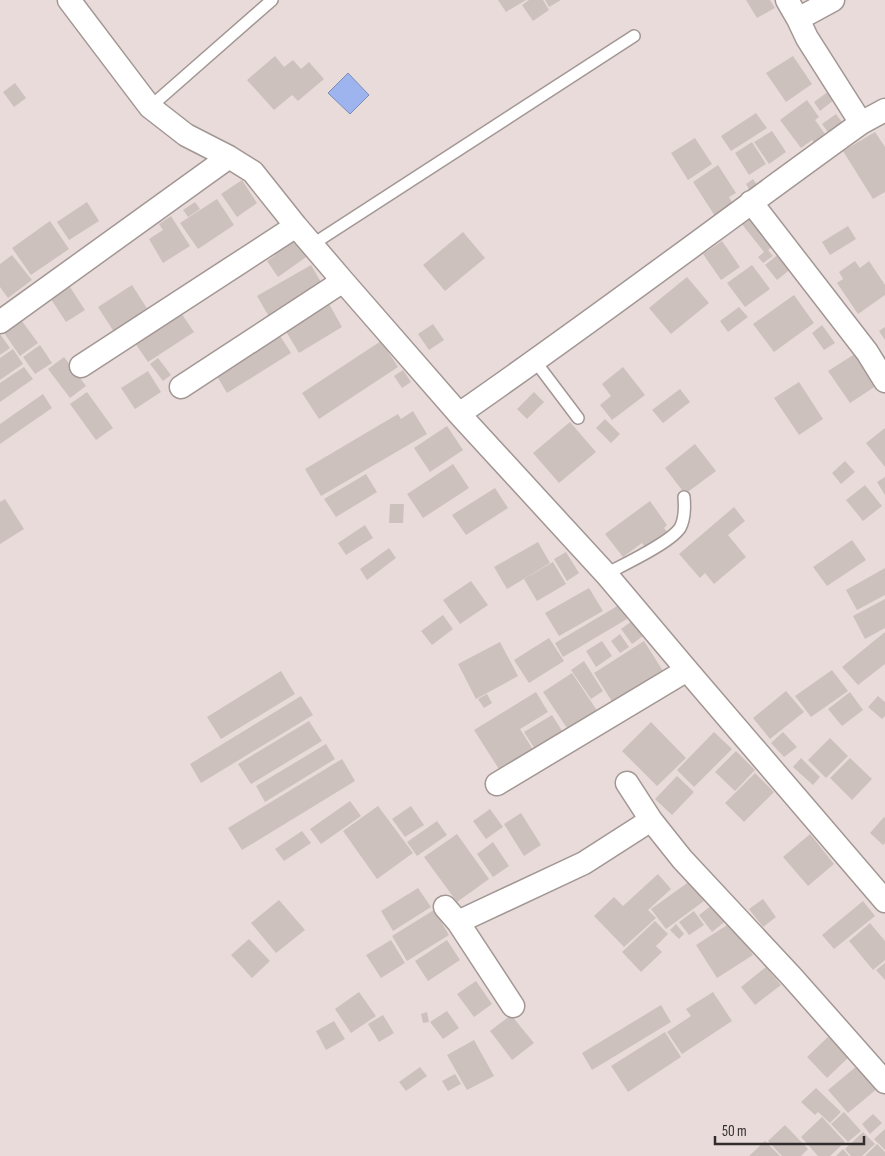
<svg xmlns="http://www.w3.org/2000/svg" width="885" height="1156" font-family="'Sofia Sans Condensed',sans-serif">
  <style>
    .water { fill: #9db4ee; stroke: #7d8cb4 }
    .building { fill: #cdc1be }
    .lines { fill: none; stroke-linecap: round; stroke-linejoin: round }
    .service-casing { stroke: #a29794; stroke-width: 14 }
    .minor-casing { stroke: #a29794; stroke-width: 25 }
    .service { stroke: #fff; stroke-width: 11 }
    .minor { stroke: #fff; stroke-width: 22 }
  </style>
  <rect width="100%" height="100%" fill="#e8dbd9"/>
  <path class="water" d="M348,73L369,95L350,114L328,93Z"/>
  <path class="building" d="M498,0H526L506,12Z
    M529,0H543L549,10L533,21L522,5Z
    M545,0H561L549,7Z
    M746,0H770L775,8L757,18Z
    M275,56L284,67L293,60L301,69L309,62L324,79L298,101L292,95L274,110L247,80Z
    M793,56L812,84L786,102L766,73Z
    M15,83L26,98L14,107L3,92Z
    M829,91L835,99L820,111L814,102Z
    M807,100L819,117L815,120L830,141L819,149L812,140L801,148L780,120Z
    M756,113L767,128L731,151L721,136Z
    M836,114L847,129L833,139L822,124Z
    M772,131L786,152L769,164L754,142Z
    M875,132L885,147V192L873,199L843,151Z
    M695,138L712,164L688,180L671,153Z
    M752,142L766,164L749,175L735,153Z
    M718,165L736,193L729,197L733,204L715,216L693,182Z
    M753,179L758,186L750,191L746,184Z
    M242,180L257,203L237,217L221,194Z
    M217,199L234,225L198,249L180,223Z
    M87,202L99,221L69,240L57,222Z
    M195,202L200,209L188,217L183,210Z
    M757,211L781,240L768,250L773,256L763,263L758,257L764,252L741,223Z
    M171,216L190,246L163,263L149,239L163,230L159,224Z
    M50,221L69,249L31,275L12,248Z
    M848,226L856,239L830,255L822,242Z
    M463,232L485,258L445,291L423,265Z
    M294,233L309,255L278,277L267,261L275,255L271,249Z
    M722,241L740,267L721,280L703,254Z
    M780,253L792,268L777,280L765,265Z
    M12,255L32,280L8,298L0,287V264Z
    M855,261L860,268L869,261L885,285V295L858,314L837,283L843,279L839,272Z
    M311,265L325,289L271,320L257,296Z
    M752,265L770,289L745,307L727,283Z
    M687,277L709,303L671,334L649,308Z
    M68,284L85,310L66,322L49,296Z
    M132,285L148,310L114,332L98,307Z
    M794,295L814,323L774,352L753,324Z
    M328,302L342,327L299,353L284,328Z
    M739,307L748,317L728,332L720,321Z
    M179,310L194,332L148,362L133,340Z
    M16,313L38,343L20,356L0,327Z
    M433,324L444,340L429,350L418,334Z
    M822,325L835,343L824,350L812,333Z
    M885,327V340L879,331Z
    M275,328L291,353L227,393L212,368Z
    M0,334L10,348L0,355Z
    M381,341L398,367L319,419L302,393Z
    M40,345L52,363L35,374L23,357Z
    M13,349L23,364L0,380V358Z
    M861,350L882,382L850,403L828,371Z
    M64,357L86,386L70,398L48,369Z
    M158,358L171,375L163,381L150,364Z
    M24,367L33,379L0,402V383Z
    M623,367L645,395L612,420L600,405L611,396L602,384Z
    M403,370L411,382L402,388L394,376Z
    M148,371L161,392L135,409L121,388Z
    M799,382L823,419L799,435L774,398Z
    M680,389L690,402L663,423L652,410Z
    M87,392L113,428L96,440L70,404Z
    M534,392L544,402L527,419L517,409Z
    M43,394L52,408L0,444V424Z
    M413,411L427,434L321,496L305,469L398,414L401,419Z
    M605,419L620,434L611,443L596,428Z
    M570,422L596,452L559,483L533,453Z
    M447,426L463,450L430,472L414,448Z
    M885,428V467L866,443Z
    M695,444L716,471L685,494L665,468Z
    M845,461L855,472L841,484L832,473Z
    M453,464L469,488L423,518L407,494Z
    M366,474L377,492L336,517L324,499Z
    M885,477V495L877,482Z
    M865,485L882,506L863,521L846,500Z
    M495,488L508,508L466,535L452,515Z
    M5,499L24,529L0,544V502Z
    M650,501L667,525L664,528L669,534L647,550L642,543L623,557L605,534Z
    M390,504H404L403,523H389Z
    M734,507L745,521L728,535L746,557L714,584L705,573L700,578L679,554Z
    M365,525L373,538L346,555L338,543Z
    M852,540L866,560L827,586L813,567Z
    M538,542L550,563L507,589L494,567Z
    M389,548L396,558L367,580L360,569Z
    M566,552L579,573L567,581L554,559Z
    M553,562L566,584L537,601L524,579Z
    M885,568V595L857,610L846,590Z
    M471,581L488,605L460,624L443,600Z
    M589,588L603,611L559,636L545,613Z
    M885,599V628L865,639L853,616Z
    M619,605L627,619L563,657L555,643Z
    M443,615L453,629L432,645L421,631Z
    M632,621L643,636L632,644L621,629Z
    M885,632V664L858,685L842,667Z
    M620,634L629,647L620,653L611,641Z
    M549,638L564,661L529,683L514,660Z
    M602,641L612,656L596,667L586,651Z
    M644,641L663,671L613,703L594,673Z
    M500,642L518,676L476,699L458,664Z
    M584,661L603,691L591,699L571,670Z
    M832,670L848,691L811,717L795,696Z
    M281,671L295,694L221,739L207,717Z
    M572,673L598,712L569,731L543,692Z
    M786,691L804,712L770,739L753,718Z
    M536,692L548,712L520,729L537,756L504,777L474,730Z
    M850,692L863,710L842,726L828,709Z
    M487,694L492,703L484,708L478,699Z
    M301,696L313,715L201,783L190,764Z
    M878,696L885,702V716L882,719L868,707Z
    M552,715L569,742L542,760L524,732Z
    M309,721L322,741L251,784L238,764Z
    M651,722L686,758L657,786L622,751Z
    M714,732L732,749L694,787L677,770Z
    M783,732L797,747L784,757L771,743Z
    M830,738L848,756L826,778L808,760Z
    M326,744L335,759L265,802L256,786Z
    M736,751L755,770L735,791L715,772Z
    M801,758L820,777L813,785L793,767Z
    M850,758L872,779L852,800L830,778Z
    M342,759L355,781L242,850L228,828Z
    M755,773L774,792L744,822L725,803Z
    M677,776L694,792L672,815L655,799Z
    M350,801L361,816L321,844L310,829Z
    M378,806L413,853L377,879L343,831Z
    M411,806L424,825L405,837L392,819Z
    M490,809L503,827L486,839L473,821Z
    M521,813L541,845L524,856L504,824Z
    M884,817L885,818V843L883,845L870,833Z
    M437,821L447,835L417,856L407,842Z
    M302,831L311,843L284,861L275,849Z
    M457,834L489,879L457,902L424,857Z
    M810,834L834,864L808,886L783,857Z
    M493,842L509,866L493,877L477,854Z
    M658,874L671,889L648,910L656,918L624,947L594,916L614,897L623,906Z
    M690,881L704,901L666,929L651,909Z
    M418,888L431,907L393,931L381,911Z
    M763,899L776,917L763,927L749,909Z
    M279,900L305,930L276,953L251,923Z
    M863,901L875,916L834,949L822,935Z
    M715,903L727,920L712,932L699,915Z
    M434,910L449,935L407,961L392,936Z
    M694,911L704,925L689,935L679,922Z
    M655,921L668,934L656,946L662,952L641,972L622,952Z
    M732,922L753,955L717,978L696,945Z
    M870,923L885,941V960L873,970L849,941Z
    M676,924L684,934L679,939L670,930Z
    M249,939L270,961L252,978L231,955Z
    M391,940L405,963L381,978L366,955Z
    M447,940L460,960L428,981L415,961Z
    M885,963V980L876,970Z
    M766,967L781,985L755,1005L741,987Z
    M476,981L492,1004L474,1017L457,994Z
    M359,992L376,1016L351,1033L335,1009Z
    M713,992L732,1021L682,1054L667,1032L691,1016L686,1009Z
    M661,1005L671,1022L592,1070L582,1053Z
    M447,1011L459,1028L443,1039L430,1022Z
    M427,1012L429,1022L423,1023L421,1014Z
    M383,1015L394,1033L379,1042L368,1024Z
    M511,1015L534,1043L512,1060L490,1031Z
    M334,1021L345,1039L326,1050L316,1031Z
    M665,1032L681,1057L628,1092L611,1066Z
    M830,1035L850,1056L827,1078L807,1057Z
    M474,1040L494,1076L467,1090L447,1055Z
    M858,1065L878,1088L848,1113L828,1090Z
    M420,1067L427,1076L406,1091L399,1082Z
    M455,1074L461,1084L448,1091L442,1081Z
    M816,1088L841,1112L830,1123L818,1112L815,1115L801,1102Z
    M844,1112L861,1131L848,1142L831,1124Z
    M873,1114L882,1123L870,1134L862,1124Z
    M822,1117L845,1142L830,1156H818L801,1137Z
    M785,1125L808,1149L801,1156H782L768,1141Z
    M885,1129V1150L874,1139Z
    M863,1132L875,1144L862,1156H851L845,1149Z
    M765,1141L780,1156H749Z
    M877,1144L885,1152V1156H865Z
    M843,1149L849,1156H836Z"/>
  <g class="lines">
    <g class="service-casing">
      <path id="service" d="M150,107L272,0
        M313,244L634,36
        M535,361L578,418
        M606,574C623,565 670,543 680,528C685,519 685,508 684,497"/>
    </g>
    <g class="minor-casing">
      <path id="minor" d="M69,0L150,107L186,135L229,157L253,172L296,226L343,281L459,414L606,574L687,670L885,901
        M787,0L798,19
        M861,123L885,110
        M751,202L867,352L885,381
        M0,322L229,157
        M81,366L296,226
        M181,387L343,281
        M459,414C595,320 726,220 861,123L807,38L798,19L833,0
        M627,783L651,820L682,859L792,977L885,1082
        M497,784L687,670
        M445,907L458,922L513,1006
        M458,922L584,863L651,820"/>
    </g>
    <use href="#service" class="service"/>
    <use href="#minor" class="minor"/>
  </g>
  <path d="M715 1136v8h149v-8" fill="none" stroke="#322d2c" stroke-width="2.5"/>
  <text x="722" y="1136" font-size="15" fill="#322d2c" stroke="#e8dbd9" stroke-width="4" paint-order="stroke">50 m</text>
</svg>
